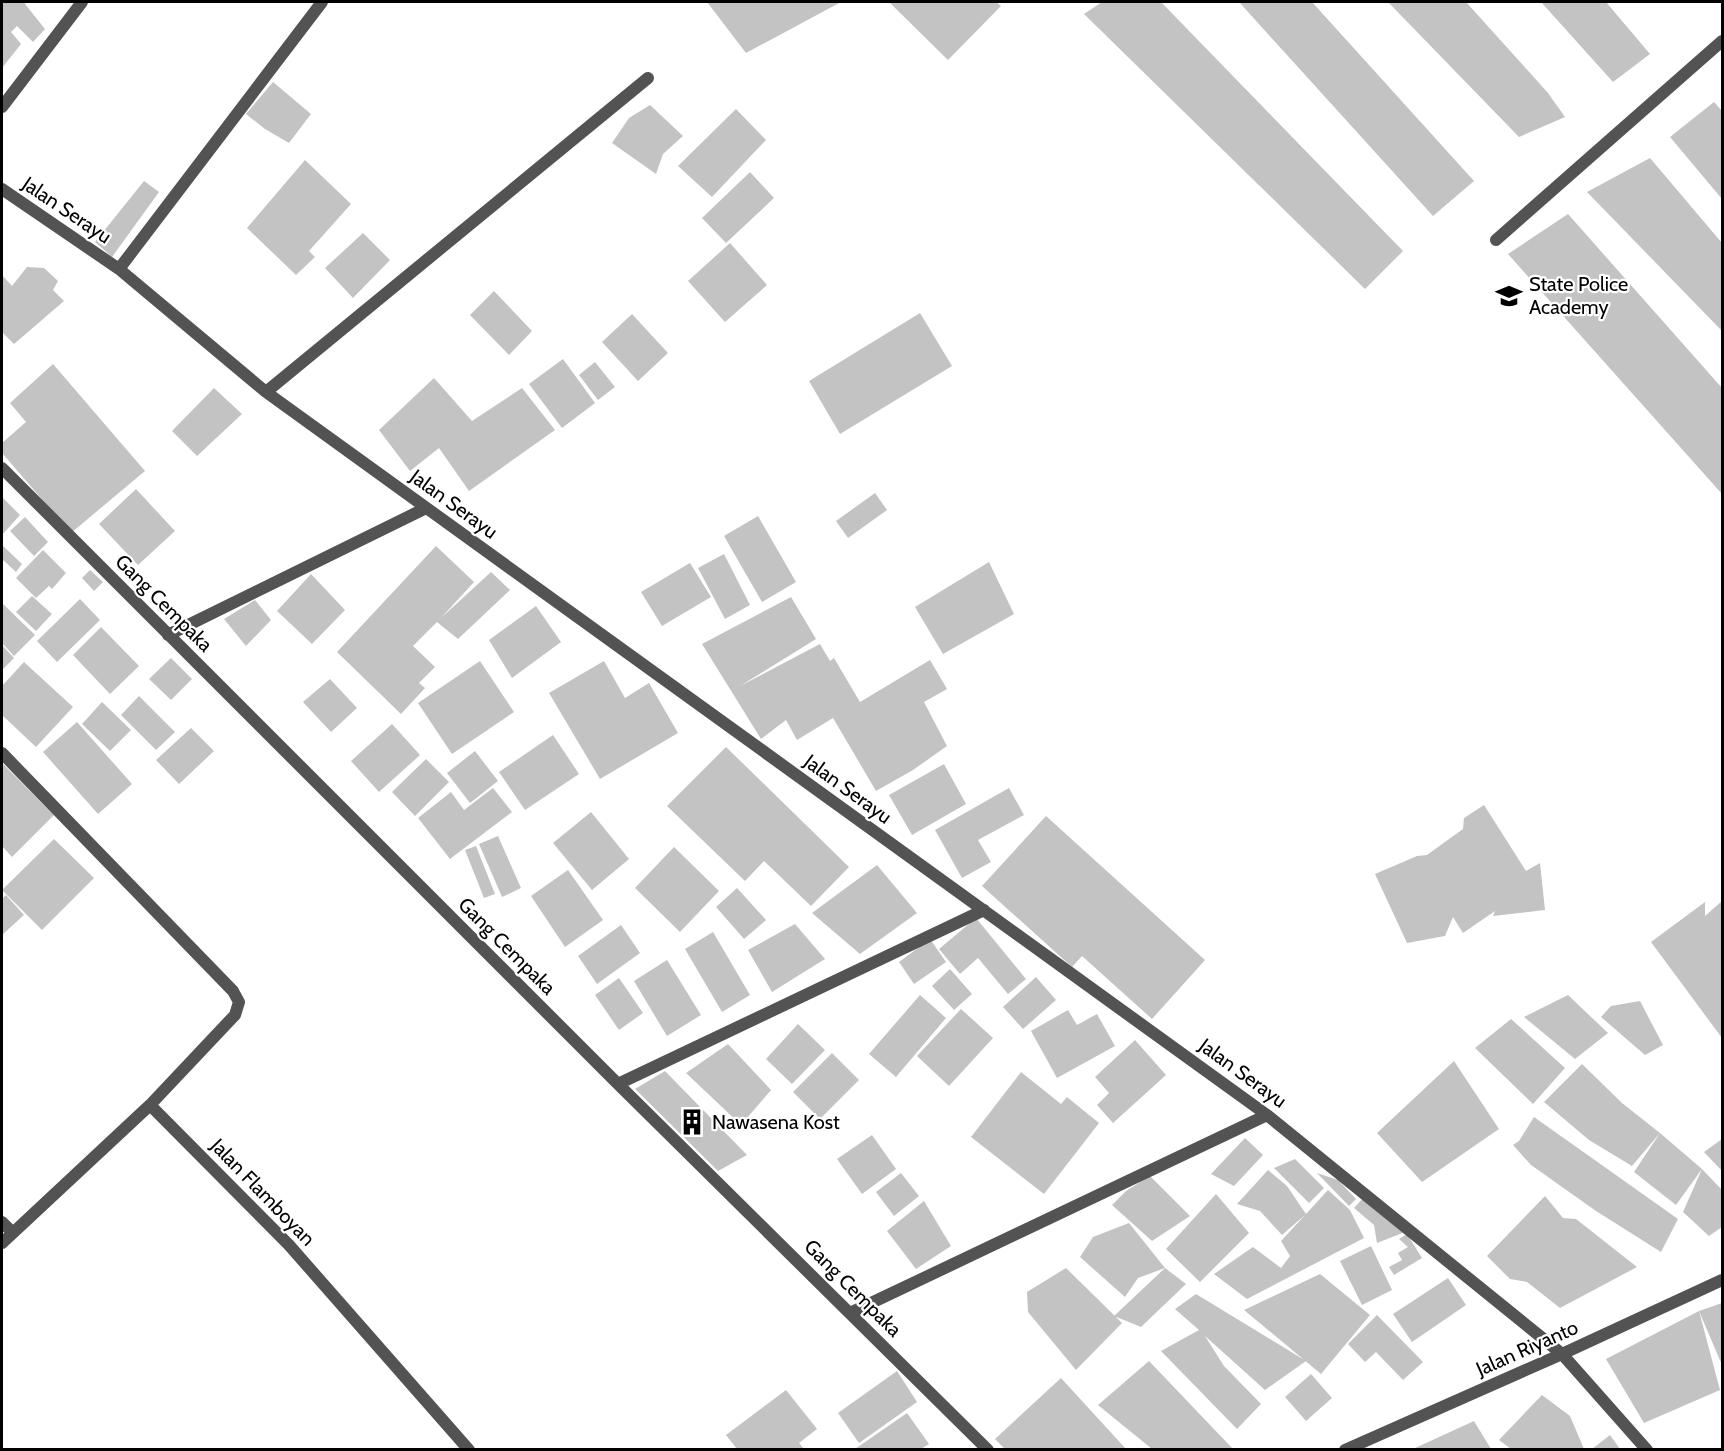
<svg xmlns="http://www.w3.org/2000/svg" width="1724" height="1451" font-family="Cabin,sans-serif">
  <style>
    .building { fill: #c3c3c3 }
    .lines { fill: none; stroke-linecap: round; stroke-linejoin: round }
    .service { stroke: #535353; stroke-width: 12 }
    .minor { stroke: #535353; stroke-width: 12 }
    .tertiary { stroke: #535353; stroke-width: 12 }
    .labels { text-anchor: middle; stroke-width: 4.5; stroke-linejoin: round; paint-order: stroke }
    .street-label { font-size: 20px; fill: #000; stroke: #fff }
    .poi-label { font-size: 20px; fill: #000; stroke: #fff; text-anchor: start }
  </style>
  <rect width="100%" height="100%" fill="#fff"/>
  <path class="building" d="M2,2H26L25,4L45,29L33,42L17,26L11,32L21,44L2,68Z
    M707,2H841L746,53Z
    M889,2H996L1001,6L948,60Z
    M1102,2H1161L1403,251L1365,289L1084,14Z
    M1239,2H1312L1474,181L1433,216Z
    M1388,2H1466L1548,93L1565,117L1519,137Z
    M1541,2H1606L1650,54L1613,82Z
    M273,82L311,114L289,143L265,129L246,114Z
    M1714,102L1722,111V199L1670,137Z
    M650,105L683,136L663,154L656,174L612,143L629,118Z
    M736,109L766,140L712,197L678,166Z
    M1650,158L1722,243V331L1587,192Z
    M305,160L351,204L309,251L315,257L296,275L247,228Z
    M750,172L774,198L726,243L702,218Z
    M144,181L159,192L112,257L95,242Z
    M1568,214L1722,388V494L1508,254Z
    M363,233L390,260L353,298L325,268Z
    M730,243L767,285L725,322L688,281Z
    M27,267L44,268L58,281L53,290L64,301L14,344L2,332V275L12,286Z
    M494,291L532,331L509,355L470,315Z
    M920,313L952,366L840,434L809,381Z
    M632,314L668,353L638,381L602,342Z
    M563,359L595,403L562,428L529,384Z
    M595,362L615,387L598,400L579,375Z
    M53,364L145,471L71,533L2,453V443L26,422L10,403Z
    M434,378L472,421L522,388L555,430L469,491L439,448L410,471L379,430Z
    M214,388L242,414L197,456L172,431Z
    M136,489L175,531L138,565L99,524Z
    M875,493L887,510L848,538L836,521Z
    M2,497L20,515L2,535Z
    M758,516L796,582L762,602L724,536Z
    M25,517L48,542L34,556L10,531Z
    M2,545L22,564L16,572L2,559Z
    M436,546L474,582L441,618L491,572L510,590L458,639L437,622L413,646L435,667L419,683L425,688L401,714L337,652Z
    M43,550L66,573L52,589L49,586L36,598L16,578Z
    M724,554L750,605L725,619L698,568Z
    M989,562L1014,614L943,654L915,607Z
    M690,563L711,597L662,626L641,592Z
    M90,570L103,582L94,591L82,578Z
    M311,574L345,610L312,644L277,611Z
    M32,596L52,614L36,631L16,612Z
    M791,597L816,639L740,686L820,644L830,661L834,658L860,702L930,660L947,689L924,702L947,746L913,770L876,791L833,718L797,740L786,720L761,739L702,644Z
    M80,599L100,620L57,662L37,641Z
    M255,600L271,620L246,646L224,619Z
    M2,603L35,635L14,656L2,643Z
    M536,606L561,642L512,678L489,640Z
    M101,627L139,666L110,694L73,655Z
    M2,645L14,658L2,670Z
    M171,658L192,679L171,700L149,679Z
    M480,661L514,712L452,754L418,703Z
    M604,661L625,698L649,683L678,733L600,779L549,693Z
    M24,662L73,707L36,747L2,715V686Z
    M330,679L357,708L331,732L303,702Z
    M139,696L175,732L156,750L121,715Z
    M102,702L131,730L110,751L82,724Z
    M77,722L132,784L98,814L43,752Z
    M392,724L420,755L379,792L351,761Z
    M191,728L214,751L179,784L156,760Z
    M553,735L579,774L525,810L499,772Z
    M726,747L849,867L811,906L764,861L745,881L667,806Z
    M475,751L498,781L470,803L447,773Z
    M426,759L449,782L415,816L392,792Z
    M3,764L54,815L12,857L2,846V766Z
    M944,764L966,804L912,835L889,795Z
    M493,788L512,812L450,859L418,818L451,792L464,810Z
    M1009,788L1024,815L978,840L991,862L962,878L935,830Z
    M1484,805L1526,871L1540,863L1545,910L1493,916L1495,911L1463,933L1453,917L1445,936L1407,943L1375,874L1417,856L1427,855L1463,829L1464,818Z
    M591,812L629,859L592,890L553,843Z
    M1046,816L1205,960L1152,1019L1082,956L1072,967L982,886Z
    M498,836L521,888L502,897L479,844Z
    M54,839L94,878L42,930L2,890Z
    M476,846L495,894L484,898L465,850Z
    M674,847L719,891L680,932L635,888Z
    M877,865L917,913L860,954L812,913Z
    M568,870L603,920L565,947L531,896Z
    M737,888L766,920L744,939L716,907Z
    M6,895L24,915L2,935V899Z
    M1722,901V1038L1651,942L1705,902V916Z
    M976,918L1026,979L1008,994L978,958L960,974L939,949Z
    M795,924L825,959L772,992L748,950Z
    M621,925L640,953L597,984L578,956Z
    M713,932L750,995L722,1012L685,949Z
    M930,939L946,962L914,984L899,962Z
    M667,960L701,1015L667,1036L634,981Z
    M950,969L972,994L954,1010L932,986Z
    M1036,977L1056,1000L1023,1029L1003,1007Z
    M619,978L643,1013L619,1030L595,995Z
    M920,995L946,1018L896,1077L869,1054Z
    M1568,995L1608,1033L1575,1059L1524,1017Z
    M1640,1001L1663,1045L1645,1055L1601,1017L1611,1006Z
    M961,1009L993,1038L949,1086L917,1056Z
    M1068,1010L1077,1025L1097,1014L1115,1046L1057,1078L1031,1031Z
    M1511,1019L1565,1068L1533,1104L1475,1048Z
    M798,1024L825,1050L792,1084L766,1059Z
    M1135,1040L1166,1075L1113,1123L1097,1105L1109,1093L1095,1077Z
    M728,1044L771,1090L741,1125L686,1073Z
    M832,1053L859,1080L820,1119L793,1092Z
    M1454,1061L1499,1129L1422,1182L1377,1133Z
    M1582,1064L1622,1103L1660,1133L1702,1169L1676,1205L1634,1172L1660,1133L1632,1166L1589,1140L1544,1102Z
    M665,1071L747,1155L718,1171L635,1089Z
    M1021,1072L1061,1104L1067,1097L1099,1123L1044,1194L971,1137Z
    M1534,1117L1678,1219L1661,1252L1596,1211L1531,1165L1513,1145L1519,1141Z
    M872,1135L896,1169L862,1194L837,1159Z
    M1245,1138L1263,1155L1234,1186L1211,1174Z
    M1722,1139V1171L1704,1152Z
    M1295,1159L1324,1188L1309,1203L1274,1168Z
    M1702,1169L1722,1190V1227L1709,1236L1683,1212Z
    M1268,1170L1287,1186L1306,1214L1328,1190L1350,1210L1364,1238L1247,1299L1214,1274L1253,1247L1281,1268L1290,1256L1281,1241L1305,1215L1282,1235L1260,1211L1237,1204Z
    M901,1173L919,1196L894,1216L876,1192Z
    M1317,1173L1338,1180L1356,1199L1349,1206Z
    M1150,1176L1190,1216L1152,1241L1112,1205L1126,1191Z
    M1216,1194L1249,1233L1200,1282L1166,1249Z
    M1365,1196L1405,1232L1377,1243L1374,1225L1354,1208Z
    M1545,1196L1563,1218L1576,1219L1637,1267L1560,1308L1527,1282L1510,1279L1487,1256Z
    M924,1201L951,1246L916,1269L887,1231Z
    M1129,1223L1165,1268L1138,1278L1125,1297L1080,1257L1093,1237Z
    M1407,1234L1422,1258L1394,1275L1389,1267L1402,1260L1398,1253L1408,1247L1399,1239Z
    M1371,1246L1392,1290L1362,1305L1340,1261Z
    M1066,1268L1122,1323L1076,1370L1028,1312L1027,1292Z
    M1165,1268L1186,1284L1141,1327L1114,1316Z
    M1320,1274L1370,1315L1321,1374L1244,1310Z
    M1448,1278L1466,1305L1412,1342L1393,1314Z
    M1196,1294L1306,1361L1265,1390L1205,1336L1224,1366L1261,1404L1237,1429L1161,1351L1199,1330L1175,1309Z
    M1722,1303V1365L1699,1311Z
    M1699,1311L1720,1390L1644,1423L1606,1359Z
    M1377,1315L1423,1362L1403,1380L1376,1352L1365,1362L1348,1344Z
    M1149,1361L1233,1449H1152L1098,1405Z
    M897,1371L917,1402L859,1443L838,1413Z
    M1311,1374L1332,1398L1306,1421L1285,1397Z
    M1061,1378L1126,1449H1005L995,1439Z
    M786,1390L817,1429L799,1443L804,1449H737L726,1435Z
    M1542,1395L1570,1416L1584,1449H1511L1499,1440Z
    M907,1413L929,1444L921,1449H855Z
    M1474,1421L1491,1449H1413Z
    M1610,1435L1620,1449H1592Z"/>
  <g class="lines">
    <path class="service" d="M1496,240L1722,41"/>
    <path class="minor" d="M2,107L82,2
      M2,189L119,269L266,392L1267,1115L1562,1354L1647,1450
      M119,269L322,2
      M266,392L648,78
      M2,468L618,1084L988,1450
      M168,635L426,508
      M2,753L233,991L239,1002L235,1015L150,1105
      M618,1084L984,910
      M2,1222L12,1232
      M2,1243L150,1105L289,1245L469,1450
      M850,1313L1267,1115"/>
    <path class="tertiary" d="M1345,1450L1562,1354L1722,1280"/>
  </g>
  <defs>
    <g id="university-bare" transform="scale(2.07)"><path d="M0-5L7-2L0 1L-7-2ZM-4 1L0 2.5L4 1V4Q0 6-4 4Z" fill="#000" stroke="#fff" stroke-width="2.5" paint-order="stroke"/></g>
    <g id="building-bare" transform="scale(2.07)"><path d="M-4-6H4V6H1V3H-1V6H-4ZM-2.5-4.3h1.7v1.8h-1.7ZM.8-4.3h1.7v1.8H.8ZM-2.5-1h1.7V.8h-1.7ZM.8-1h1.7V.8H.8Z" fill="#000" stroke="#fff" stroke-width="2.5" paint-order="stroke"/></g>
  </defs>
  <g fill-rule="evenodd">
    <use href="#university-bare" x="1509" y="296"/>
    <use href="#building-bare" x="692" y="1122"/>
  </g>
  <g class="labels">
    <g class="street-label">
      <text transform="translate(67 210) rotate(34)" y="7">Jalan Serayu</text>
      <text transform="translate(454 504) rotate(36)" y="7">Jalan Serayu</text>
      <text transform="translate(164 603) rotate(45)" y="7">Gang Cempaka</text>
      <text transform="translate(848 789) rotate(36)" y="7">Jalan Serayu</text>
      <text transform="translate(507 946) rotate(45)" y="7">Gang Cempaka</text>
      <text transform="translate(1243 1073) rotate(36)" y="7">Jalan Serayu</text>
      <text transform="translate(263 1192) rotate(46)" y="7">Jalan Flamboyan</text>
      <text transform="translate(853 1288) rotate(45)" y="7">Gang Cempaka</text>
      <text transform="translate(1527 1348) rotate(-24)" y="7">Jalan Riyanto</text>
    </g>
    <g class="poi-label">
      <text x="1529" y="291">State Police<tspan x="1529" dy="23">Academy</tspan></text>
      <text x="712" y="1129">Nawasena Kost</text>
    </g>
  </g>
  <rect width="1724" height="1451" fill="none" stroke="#000000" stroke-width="6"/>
</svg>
